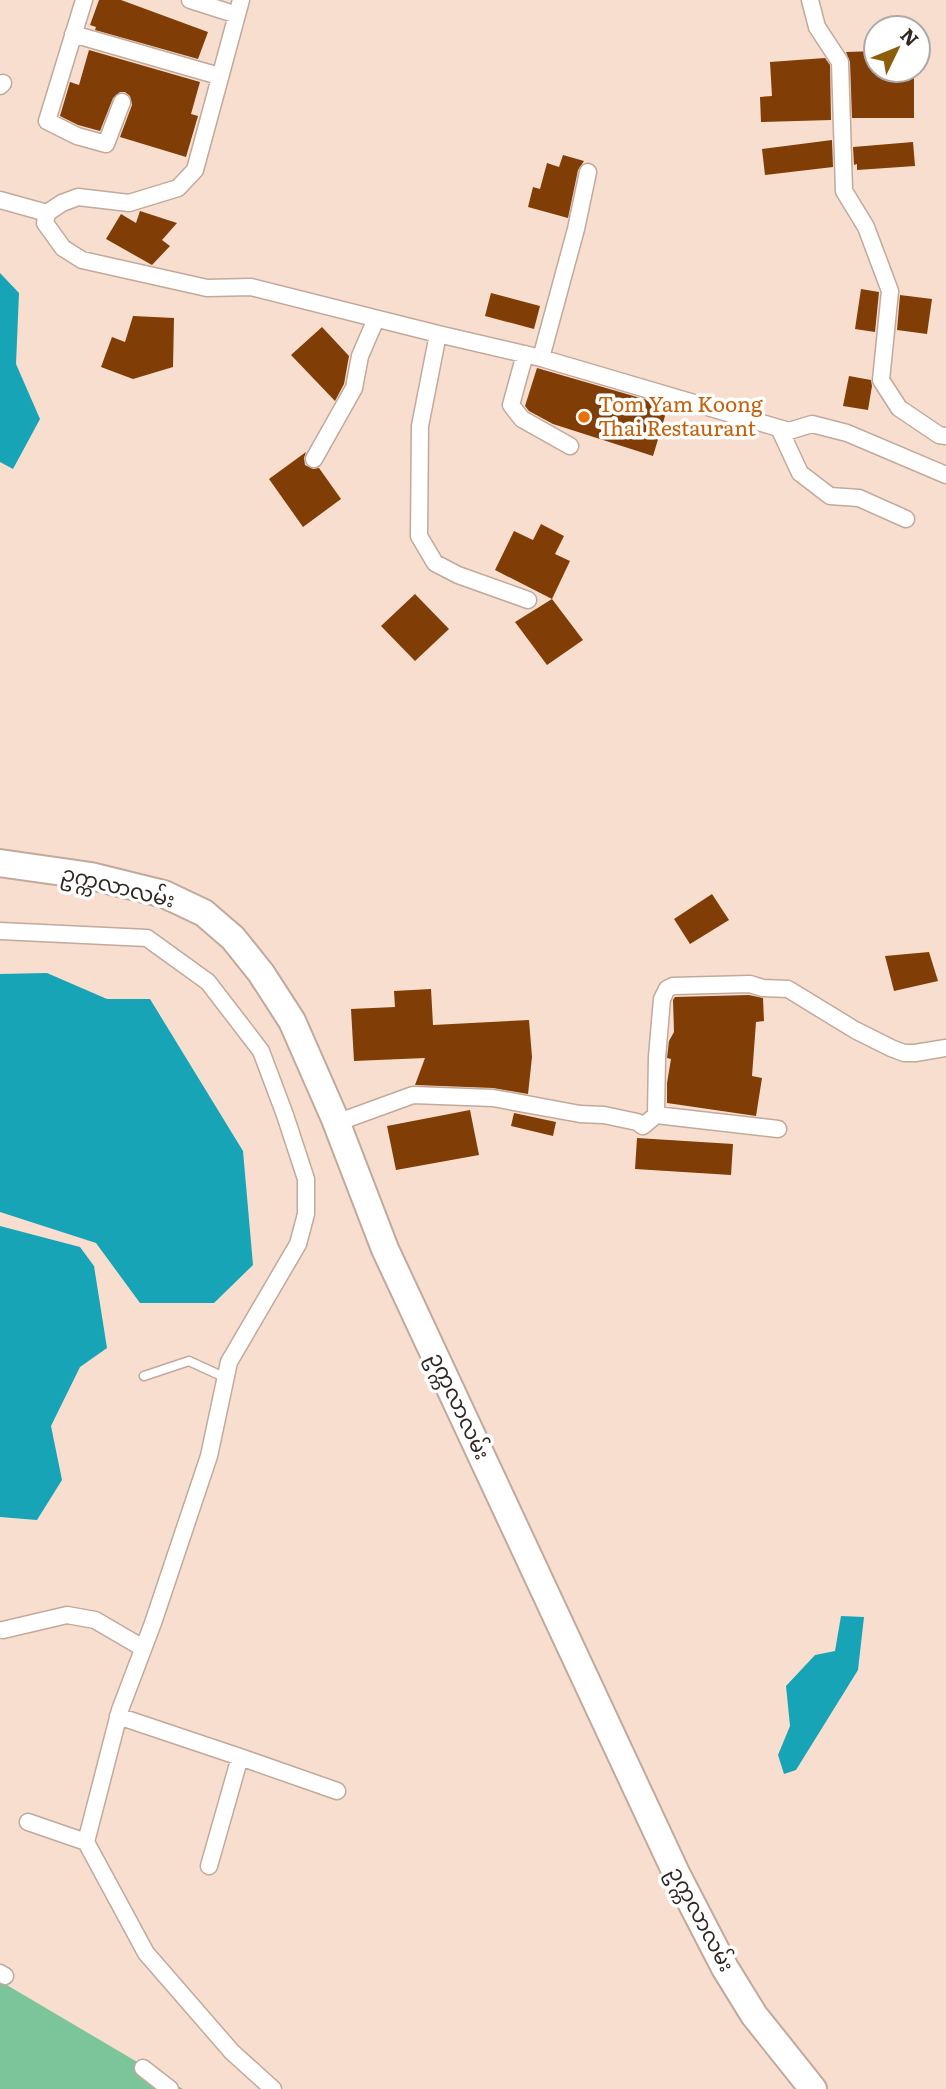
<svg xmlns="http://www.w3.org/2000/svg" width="946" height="2089" font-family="Literata,'Noto Sans Myanmar',serif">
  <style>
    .green { fill: #7cc59b }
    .water { fill: #18a4b7 }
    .building { fill: #803d05 }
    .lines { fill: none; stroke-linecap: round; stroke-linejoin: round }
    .lane-casing { stroke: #c1a99c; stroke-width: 11 }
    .street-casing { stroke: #c1a99c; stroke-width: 19 }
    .primary-casing { stroke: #c1a99c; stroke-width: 30 }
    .lane { stroke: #fff; stroke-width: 8 }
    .street { stroke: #fff; stroke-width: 16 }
    .primary { stroke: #fff; stroke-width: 26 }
    .food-dot { fill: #e8710a; stroke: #fff; stroke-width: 2.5 }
    .labels { text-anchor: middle; stroke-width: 7; stroke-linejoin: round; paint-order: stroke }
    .food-label { font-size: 21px; fill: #c56008; stroke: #fff; text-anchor: start }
    .street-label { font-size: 21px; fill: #302722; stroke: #fff }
  </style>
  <rect width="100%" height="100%" fill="#f7decf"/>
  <path class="green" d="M0,1981L183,2089H0Z"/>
  <path class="water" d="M0,273L19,293L16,364L40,419L13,469L0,462Z
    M47,973L107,999H150L243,1151L253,1265L214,1303H140L96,1243L0,1212V974Z
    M0,1226L80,1247L94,1266L107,1348L80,1367L51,1426L62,1480L37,1520L0,1517Z
    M841,1616L864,1617L858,1670L796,1770L784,1774L778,1755L790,1726L786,1686L815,1655L835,1651Z"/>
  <path class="building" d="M99,0H121L208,32L198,59L95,30L96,27L90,25Z
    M89,50L200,82L191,114L198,116L186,157L120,137L132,105L130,96L125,92H120L113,98L100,131L78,125L60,116L70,82L79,85Z
    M876,51V70H914V118H852L850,62L846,52Z
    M825,58L830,65L831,120L761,122L760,97L772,96L770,62Z
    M832,140L833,167L765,175L762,149Z
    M913,142L915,166L857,170V164L854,165L853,147Z
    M563,155L584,161L578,170L568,218L528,207L533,187L540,189L547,163L559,167Z
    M140,211L177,223L162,240L170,246L152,265L106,239L121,214L136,223Z
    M861,289L879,292L875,332L855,329Z
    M491,293L540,306L534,329L485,316Z
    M900,295L932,299L927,334L897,330Z
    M133,316L174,318L173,367L133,379L101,367L112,337L125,342Z
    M322,327L349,356L344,384L335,401L291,355Z
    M537,368L668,406L653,456L553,424L529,411L525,406Z
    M849,376L871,380L872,386L868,410L843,406Z
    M306,452L304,458L305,465L313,469L319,468L341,499L303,527L269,479Z
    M541,524L564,536L555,554L570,561L552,599L495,570L514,531L533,540Z
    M415,594L449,629L415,661L381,626Z
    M552,599L583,640L547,665L515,622Z
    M712,894L729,920L690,944L674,919Z
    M929,952L938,981L894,991L885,956Z
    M431,989L433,1025L529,1020L532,1057L528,1094L493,1088L415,1085L425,1058L354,1061L351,1009L395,1007L394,991Z
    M749,995L763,998L764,1021L756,1022L752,1076L762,1078L756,1116L667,1103V1083L671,1059L667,1058L669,1041L674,1032L673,1000L675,997Z
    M470,1110L479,1155L396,1170L387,1126Z
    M514,1113L556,1122L553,1136L511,1126Z
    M637,1138L733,1144L731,1175L635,1169Z"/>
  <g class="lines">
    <g class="lane-casing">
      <path id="lane" d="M144,1376L189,1361L226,1378"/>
    </g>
    <g class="street-casing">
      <path id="street" d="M84,0L47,121L77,136L106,144L122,102
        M190,0L237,15
        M241,0L195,170L178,188L129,203L78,197L62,203L47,213L45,223L63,248L82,260L207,288L251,287L438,334L541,358L789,431L812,424L847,433L946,475
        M810,0L817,27L840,62L844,191L866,227L890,291L881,380L899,408L939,435L946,436
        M73,34L219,76
        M0,86L3,83
        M0,200L47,213
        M438,334L420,426L419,536L435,563L458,575L528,600
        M525,354L511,405L522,419L570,446
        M541,358L576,229L588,172
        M779,428L800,473L830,496L859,498L906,519
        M314,459L354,388L360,356L376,319
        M0,931L147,938L208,982L261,1051L285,1115L306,1179V1214L298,1244L229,1362L209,1456L153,1623L120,1710L86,1842L146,1953L232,2052L273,2089
        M656,1115L778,1129
        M336,1123L413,1095L493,1098L580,1114L604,1115L637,1122L643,1126L656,1115L657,1057L662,999L667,989L673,986L750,984L763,988L788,989L855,1030L891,1048L904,1053H915L946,1048
        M3,1630L67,1615L95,1620L143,1648
        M118,1716L240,1757L209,1866
        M240,1757L337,1791
        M28,1822L86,1842
        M0,1973L5,1976
        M143,2068L170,2089"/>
    </g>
    <g class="primary-casing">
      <path id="primary" d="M0,863L91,876L164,894L204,913L233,938L261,973L292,1021L335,1119L385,1249L677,1875L725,1968L754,2015L813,2089"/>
    </g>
    <use href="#lane" class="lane"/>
    <use href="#street" class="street"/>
    <use href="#primary" class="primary"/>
  </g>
  <circle class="food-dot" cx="584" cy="417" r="7"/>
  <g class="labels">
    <g class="food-label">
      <text x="598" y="412">Tom Yam Koong<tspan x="598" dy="24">Thai Restaurant</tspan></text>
    </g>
    <g class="street-label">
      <text transform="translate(118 887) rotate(14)" y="7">ဥက္ကလာလမ်း</text>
      <text transform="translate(459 1406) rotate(65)" y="7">ဥက္ကလာလမ်း</text>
      <text transform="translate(701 1919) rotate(62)" y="7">ဥက္ကလာလမ်း</text>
    </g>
  </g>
  <g transform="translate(897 49) rotate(47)"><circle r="33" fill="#ffffff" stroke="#aca9a7" stroke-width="2"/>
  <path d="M0-5L12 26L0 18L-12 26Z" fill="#8e5d09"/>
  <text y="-10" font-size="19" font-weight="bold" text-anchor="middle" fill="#302722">N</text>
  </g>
</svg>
